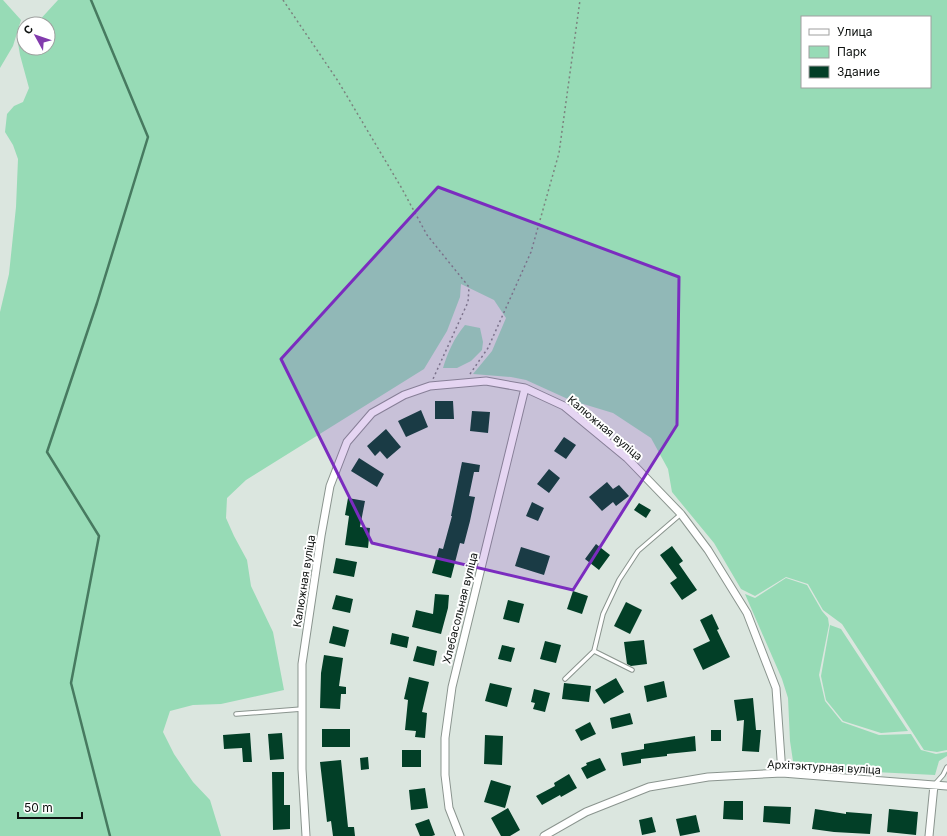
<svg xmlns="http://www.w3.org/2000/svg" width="947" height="836" font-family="Inter,sans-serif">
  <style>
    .green { fill: #97dbb6; fill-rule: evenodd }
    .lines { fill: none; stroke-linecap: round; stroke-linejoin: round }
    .stream { stroke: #477a60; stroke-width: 2.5 }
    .building { fill: #023f27 }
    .service-casing { stroke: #8a948e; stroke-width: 5.5 }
    .minor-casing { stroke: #8a948e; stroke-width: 9 }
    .path { stroke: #7b837e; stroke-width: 1.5; stroke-dasharray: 2 3; stroke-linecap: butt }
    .service { stroke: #fff; stroke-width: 3.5 }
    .minor { stroke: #fff; stroke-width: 7 }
    .marked { fill: #7b2cbf; fill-opacity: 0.2; stroke: #7b2cbf; stroke-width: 3; stroke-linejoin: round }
    .labels { text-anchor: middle; stroke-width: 4; stroke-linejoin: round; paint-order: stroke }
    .street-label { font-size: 11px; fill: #0e1210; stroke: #fff }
  </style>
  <rect width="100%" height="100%" fill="#dbe6df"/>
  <path class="green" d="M0,0H3L21,20L13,46L0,68Z
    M58,0H947V750L937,752L924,750L842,624L823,610L808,584L786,577L755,596L741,589L714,543L672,492L668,469L651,438L613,413L570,400L526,380L511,377L473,374L492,351L506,318L494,300L461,284L460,297L447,331L424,369L246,480L227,498L226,518L234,536L247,560L251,586L273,632L284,690L221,704L193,705L170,711L163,732L174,754L193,782L210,800L221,836H0V312L9,274L16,207L18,159L13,145L5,132L7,114L14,106L23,102L29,88L20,55L18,43L24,37V48H48V24H36ZM802,17H930V87H802Z
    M465,325L480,328L483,342L482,350L471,361L457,368H443C448,352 454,338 465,325Z
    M786,578L807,585L822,611L828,618L829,625L819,675L825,701L842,722L879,735L911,734L921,750L936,754L947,752V756L939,761L935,775L794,768L790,741L788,698L782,679L745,594L755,598Z
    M830,625L841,629L908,731L881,733L843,721L826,700L821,676Z"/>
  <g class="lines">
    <path class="stream" d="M91,0L148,137L97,303L47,452L99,536L71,683L110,836"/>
  </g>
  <path class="building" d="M435,401H453L454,419H435Z
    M421,410L428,427L406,437L398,421Z
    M472,411L490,412L488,433L470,431Z
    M386,429L401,447L387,459L380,451L375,456L367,446Z
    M564,437L576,445L566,459L554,451Z
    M359,458L384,474L377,487L351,471Z
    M462,462L480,465L479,472H474L469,496L475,497L470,521L464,544L460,543L451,578L432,573L439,548L443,549L452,516H451Z
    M549,469L560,478L549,493L537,484Z
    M607,482L613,489L619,485L629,496L616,506L613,502L602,511L589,497Z
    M348,498L365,501L360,527L370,528L368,548L345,545L349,516L345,515Z
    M532,502L544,508L538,521L526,516Z
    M639,503L651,510L646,518L634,510Z
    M596,544L610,555L599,570L585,559Z
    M672,546L683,561L679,564L697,590L682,600L670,583L677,578L660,555Z
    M521,547L550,556L544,575L515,566Z
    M336,558L357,562L354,577L333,573Z
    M573,591L588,596L582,614L567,609Z
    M435,594L449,595L448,608L441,634L412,627L416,610L433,614Z
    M336,595L353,599L350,613L332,609Z
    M508,600L524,604L519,623L503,619Z
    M626,602L642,610L630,634L614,626Z
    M712,614L719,629L717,630L730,657L703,670L693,649L710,641L700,620Z
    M333,626L349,630L345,647L329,643Z
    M392,633L409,637L407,648L390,644Z
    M644,640L647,664L631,666L627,664L624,642Z
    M545,641L561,645L556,663L540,659Z
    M502,645L515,648L511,662L498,659Z
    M417,646L437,651L434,666L413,661Z
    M324,655L343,658L339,686L346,687V694H341L340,709L320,708L321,673Z
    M409,677L429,682L422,712L427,713L425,738L415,737L416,731L405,730L408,700L404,699Z
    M616,678L624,692L604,704L595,690Z
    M664,681L667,697L647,702L644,686Z
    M490,683L512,688L507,707L485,701Z
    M564,683L591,686L589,702L562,699Z
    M534,689L550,693L545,712L533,709L535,703L531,702Z
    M753,698L756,730H761L759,752L742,751L744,720L737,721L734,700Z
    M630,713L633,724L612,729L610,718Z
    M590,722L596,734L581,741L575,730Z
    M322,729H350V747H322Z
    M711,730H721V741H711Z
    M250,733L252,762H243L242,748L224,749L223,735Z
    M282,733L284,759L270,760L268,734Z
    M485,735L503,736L502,765L484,764Z
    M695,736L696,751L667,754V756L641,759V763L623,766L621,753L644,749V744Z
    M402,750H421V767H402Z
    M368,757L369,769L361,770L360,758Z
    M600,758L606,770L587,779L581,768L587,765L586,763Z
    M341,760L348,827H354L355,836H333L331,821L327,822L320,762Z
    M272,772H284V805H290V829L273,830Z
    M569,774L577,788L561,797L560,795L542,805L536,796L555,786L554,783Z
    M491,780L511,786L505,808L484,802Z
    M425,788L428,808L411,810L409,790Z
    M724,801H743V820L723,819Z
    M764,806L791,807L790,824L763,822Z
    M508,808L520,830L510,836H501L491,818Z
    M815,809L846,814V812L872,814L870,834L834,832L812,829Z
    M889,809L918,812L916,835L887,832Z
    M696,815L700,832L680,836L676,819Z
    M652,817L656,832L642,835L639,820Z
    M429,819L435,835L432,836H420L415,824Z"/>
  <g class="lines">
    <g class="service-casing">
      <path id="service" d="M594,651L603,614L619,580L638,551L681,514
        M565,679L594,651L632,670
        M236,714L302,709
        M935,784L943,775L947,767"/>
    </g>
    <g class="minor-casing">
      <path id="minor" d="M306,836L302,769V664L321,536L330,486L347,442L372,413L404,395L430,386L486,381L525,388L564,406L627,458L681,514L708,550L747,613L776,688L782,773
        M460,836L449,808L445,775V738L452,687L525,388
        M544,836L586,812L649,787L708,777L782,773L947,786
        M929,836L934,785"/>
    </g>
    <path class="path" d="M283,0L338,81L401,187L427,235L469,287L468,302L433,379
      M470,374L488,348L531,252L559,153L580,0"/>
    <use href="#service" class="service"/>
    <use href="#minor" class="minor"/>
  </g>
  <path class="marked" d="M438,187L679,277L677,425L573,590L372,543L281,359Z"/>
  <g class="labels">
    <g class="street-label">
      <text transform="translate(605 428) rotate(40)" y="4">Калюжная вуліца</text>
      <text transform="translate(304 581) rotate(-81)" y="4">Калюжная вуліца</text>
      <text transform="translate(460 608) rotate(-76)" y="4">Хлебасольная вуліца</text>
      <text transform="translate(824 767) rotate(3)" y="4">Архітэктурная вуліца</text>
    </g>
  </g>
  <rect x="801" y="16" width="130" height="72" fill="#ffffff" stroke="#9fa09f"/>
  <rect x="809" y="29" width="20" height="6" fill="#ffffff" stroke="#9fa09f"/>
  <text x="837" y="36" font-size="12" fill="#0e1210">Улица</text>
  <rect x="809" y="46" width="20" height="12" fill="#97dbb6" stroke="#9fa09f"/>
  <text x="837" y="56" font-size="12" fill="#0e1210">Парк</text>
  <rect x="809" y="66" width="20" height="12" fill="#023f27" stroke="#9fa09f"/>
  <text x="837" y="76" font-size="12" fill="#0e1210">Здание</text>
  <g transform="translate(36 36) rotate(310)"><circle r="19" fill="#ffffff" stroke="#9fa09f"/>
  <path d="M0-3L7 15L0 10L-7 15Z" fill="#823bad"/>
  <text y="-6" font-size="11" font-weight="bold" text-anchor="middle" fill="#0e1210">С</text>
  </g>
  <path d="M18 812v6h64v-6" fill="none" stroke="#0e1210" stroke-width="2"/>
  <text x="24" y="812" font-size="12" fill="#0e1210" stroke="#ffffff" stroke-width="3" paint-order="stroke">50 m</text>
</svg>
